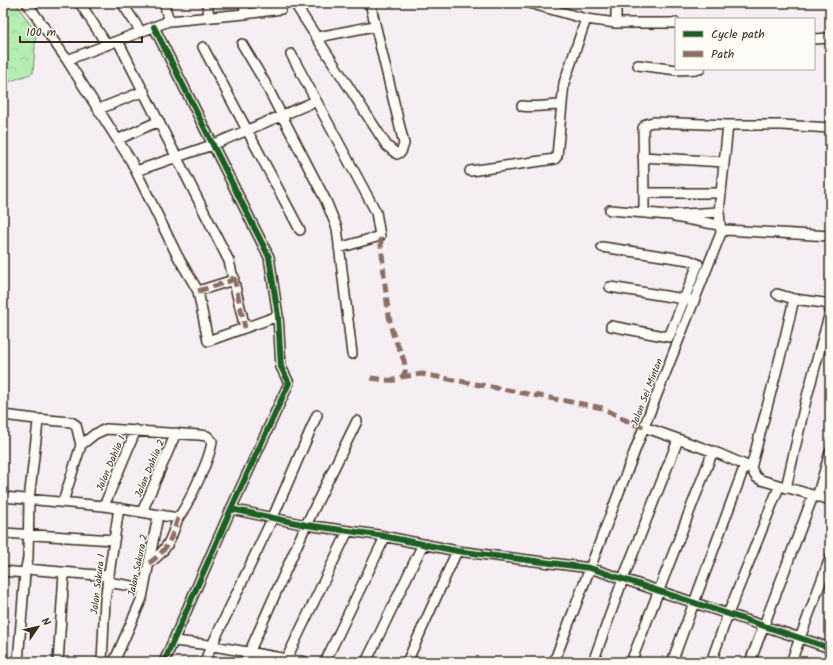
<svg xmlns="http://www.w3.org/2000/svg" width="833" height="665" font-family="Kalam,sans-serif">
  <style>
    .forest { fill: url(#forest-crowns); stroke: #788c68 }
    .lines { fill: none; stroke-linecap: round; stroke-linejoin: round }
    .minor-casing { stroke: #3b2a1e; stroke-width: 12 }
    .minor { stroke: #fdfcf7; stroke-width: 9 }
    .quiet { stroke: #8d6e63; stroke-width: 5; stroke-dasharray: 10 5; stroke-linecap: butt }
    .cycleway-casing { stroke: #fdfcf7; stroke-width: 8 }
    .cycleway { stroke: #1b5e20; stroke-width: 6 }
    .labels { text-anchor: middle; stroke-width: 3; stroke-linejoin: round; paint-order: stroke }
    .street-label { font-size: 10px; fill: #3b2a1e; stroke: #fdfcf7 }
  </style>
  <defs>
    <pattern id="forest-crowns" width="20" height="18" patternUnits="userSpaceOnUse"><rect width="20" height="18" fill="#b5eeb2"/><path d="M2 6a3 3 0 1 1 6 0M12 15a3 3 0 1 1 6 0" fill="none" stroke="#9dcc99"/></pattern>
  </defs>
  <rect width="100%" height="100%" fill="#f5eef3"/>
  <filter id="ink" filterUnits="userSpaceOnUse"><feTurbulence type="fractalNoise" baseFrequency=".025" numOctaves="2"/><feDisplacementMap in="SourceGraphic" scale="8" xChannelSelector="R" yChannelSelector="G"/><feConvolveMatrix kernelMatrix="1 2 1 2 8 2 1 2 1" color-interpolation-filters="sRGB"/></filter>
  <g filter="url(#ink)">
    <path class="forest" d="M3,3H16L36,33L33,73L3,84Z"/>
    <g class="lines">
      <g class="minor-casing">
        <path id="minor" d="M27,3L67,60L131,161L177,255L198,291L208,341L278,316
          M80,3L107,45
          M122,3L141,32
          M164,3L169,21
          M207,3L209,17
          M244,3L245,14
          M529,3L586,19L616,23V3
          M297,7L387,146L397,154L401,152L404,144L370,3
          M616,23H676
          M154,27L269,257L278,316L281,367L289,383L231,509L164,662
          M318,37L374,26
          M814,39L830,38
          M118,41L229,261L245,328
          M242,44L264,81L326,201L337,228L352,354
          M203,47L300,230
          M291,54L376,212L380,236L339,248
          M67,60L169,21L245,14L281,9V3
          M638,65L677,70L700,69
          M522,106C534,108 547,105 561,105
          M99,109L144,91
          M728,125H782L830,128
          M119,139L159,121
          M643,157L724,162
          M136,171L212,145L316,101
          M470,171L555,159L557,156L564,83L586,19
          M644,193V213
          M721,193H644L643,128L646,124L653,122L728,125L719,212L721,233
          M610,210L669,215L719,212
          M675,217L719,225
          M602,247L689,260L698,264L669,337L611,326
          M610,287L690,300
          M198,291L230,281L234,277
          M777,294L794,299
          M3,415L36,419L38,422L29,500L28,558L25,573
          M36,419L71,422L76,425L81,445L63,502
          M644,427L717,453L745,465L751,468L756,477L761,480L830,500
          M751,468L783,346L794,299L824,303L828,305L830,312L806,400L786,488
          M3,497L104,506L178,518C188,505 211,457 212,441L207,436L199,435L106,429L95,434L81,445
          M817,497L830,452
          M104,506L136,430
          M231,509L306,525L378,535L457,551L590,568L830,648
          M142,512L176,433
          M3,533L114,540
          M149,563C168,550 171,539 178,518
          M26,569L108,576
          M3,571L25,573L18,662
          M107,582L144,588
          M173,641L202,644L305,662
          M58,662L64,573
          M102,662L105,600L119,508
          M114,662L142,598L158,516
          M204,662L273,517L317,415
          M245,662L306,525L357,421
          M285,662L348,531
          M325,662L385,537
          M366,662L423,544
          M407,662L457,551
          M554,662L644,427L721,233L726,230L830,236
          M593,662L623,579L678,440
          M631,662L713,451
          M672,662L745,465
          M711,662L728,614L779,487
          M750,662L813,496
          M791,662L830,558
          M828,662L830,657"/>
      </g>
      <use href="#minor" class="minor"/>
      <path class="quiet" d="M234,277L245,328
        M198,291L230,281L234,277
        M401,377L422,374L603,408L633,424L644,427
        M371,378C381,379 401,385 405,372C408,363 395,342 392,331C385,300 384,267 380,236
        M149,563C168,550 171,539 178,518"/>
      <g class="cycleway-casing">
        <path id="cycleway" d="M154,27L269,257L278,316L281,367L289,383L231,509L164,662
          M231,509L306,525L378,535L457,551L590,568L830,648"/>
      </g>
      <use href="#cycleway" class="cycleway"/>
    </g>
  </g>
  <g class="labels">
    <g class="street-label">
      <text transform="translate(646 392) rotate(-69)" y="4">Jalan Sei Mintan</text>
      <text transform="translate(110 463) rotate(-67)" y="4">Jalan Dahlia 1</text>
      <text transform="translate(149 468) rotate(-67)" y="4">Jalan Dahlia 2</text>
      <text transform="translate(137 565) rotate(-78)" y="4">Jalan Sakura 2</text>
      <text transform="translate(97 584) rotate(-83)" y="4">Jalan Sakura 1</text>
    </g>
  </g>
  <rect width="833" height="665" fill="none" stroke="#fdfcf7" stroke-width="16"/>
  <rect x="8" y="8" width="817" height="649" fill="none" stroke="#3b2a1e" stroke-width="1.5" filter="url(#ink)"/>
  <rect x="675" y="18" width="140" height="52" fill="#fdfcf7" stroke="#afa8a0"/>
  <rect x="683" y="31" width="20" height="6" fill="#1b5e20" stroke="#afa8a0"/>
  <text x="711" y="38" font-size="12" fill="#3b2a1e">Cycle path</text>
  <rect x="683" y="51" width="20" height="6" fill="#8d6e63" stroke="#afa8a0"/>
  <text x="711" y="58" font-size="12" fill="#3b2a1e">Path</text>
  <g transform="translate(38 627) rotate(56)" stroke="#fdfcf7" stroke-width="3" paint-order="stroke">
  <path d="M0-3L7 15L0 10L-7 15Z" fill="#3b2a1e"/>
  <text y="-6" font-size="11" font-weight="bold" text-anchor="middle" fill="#3b2a1e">N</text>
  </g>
  <path d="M20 36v6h122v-6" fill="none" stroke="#3b2a1e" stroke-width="2"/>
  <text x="26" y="36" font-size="12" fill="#3b2a1e" stroke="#fdfcf7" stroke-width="3" paint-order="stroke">100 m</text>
</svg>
